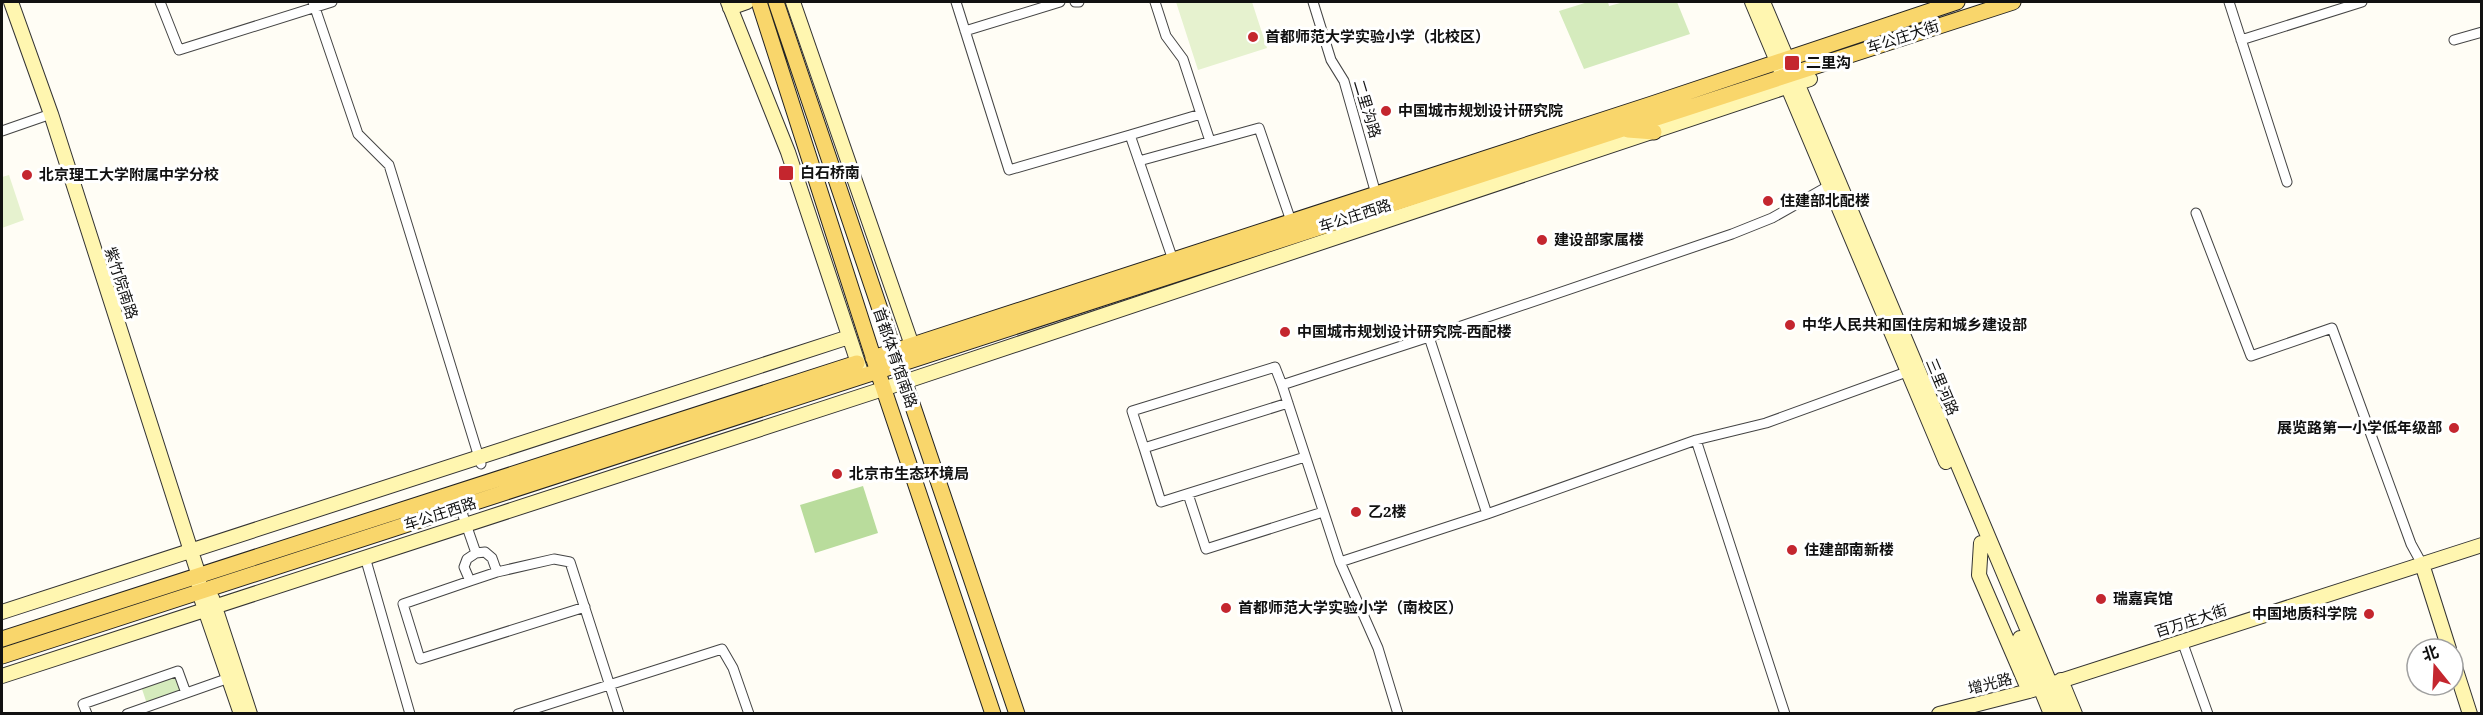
<svg xmlns="http://www.w3.org/2000/svg" width="2483" height="715" font-family="'Noto Serif','Noto Sans SC',serif">
  <style>
    .green { fill: #d5ebbd }
    .forest { fill: #b9dc9c }
    .pitch { fill: #e6f2cf }
    .lines { fill: none; stroke-linecap: round; stroke-linejoin: round }
    .street-casing { stroke: #444; stroke-width: 11 }
    .secondary-casing { stroke: #333; stroke-width: 16 }
    .primary-casing { stroke: #222; stroke-width: 17 }
    .street { stroke: #fff; stroke-width: 9 }
    .secondary { stroke: #fff6b0; stroke-width: 14 }
    .primary { stroke: #f9d66b; stroke-width: 15 }
    .poi-dot { fill: #c4262e; stroke: #fff; stroke-width: 2 }
    .labels { text-anchor: middle; stroke-width: 6; stroke-linejoin: round; paint-order: stroke }
    .poi-label { font-size: 15px; font-weight: bold; fill: #111; stroke: #fff; text-anchor: start }
    .street-label { font-size: 15px; fill: #111; stroke: #fff }
  </style>
  <rect width="100%" height="100%" fill="#fffdf5"/>
  <path class="green" d="M1588,2H1608L1609,6L1624,2H1677L1690,34L1584,69L1559,11Z
    M175,674L182,692L147,704L141,686Z"/>
  <path class="forest" d="M863,486L878,533L815,553L800,505Z"/>
  <path class="pitch" d="M1176,2H1252L1267,48L1198,70Z
    M9,175L24,220L2,228V177Z"/>
  <g class="lines">
    <g class="street-casing">
      <path id="street" d="M160,2L179,50L332,2
        M313,2L358,134L389,165L481,464
        M956,2L1009,170L1130,135L1173,260
        M1075,2H1079
        M1313,2L1331,60L1344,81L1376,194
        M2229,2L2287,182
        M965,31L1060,2
        M2241,40L2362,2
        M2454,40L2482,32
        M1201,114L1210,141
        M2,131L51,114
        M1130,135L1201,114L1183,59L1166,36L1155,2
        M1139,161L1259,128L1291,221
        M2196,213L2251,356L2332,328L2411,544L2422,564
        M1282,385L1275,367L1132,411L1144,448L1288,403
        M1696,440L1785,714
        M1144,448L1161,502L1305,457
        M1188,494L1206,549L1323,512
        M459,504L476,553L467,559L464,567L470,581L497,572L492,558L485,552L476,553
        M1487,514L1429,337L1732,234L1772,218L1832,184
        M365,557L410,714
        M1340,562L1487,514L1696,440L1766,423L1912,370
        M497,572L554,559L570,562L619,714
        M470,581L403,604L420,659L585,607
        M2182,641L2208,714
        M87,714L83,704L178,671L186,693
        M127,714L229,678
        M518,714L722,649L733,668L749,714
        M1398,714L1378,648L1340,562L1282,385L1429,337"/>
    </g>
    <g class="secondary-casing">
      <path id="secondary" d="M11,2L51,114L199,576V592L241,714
        M728,2L788,152L861,372
        M793,2L915,354
        M1752,2L1946,462
        M1763,2L2063,714
        M730,8L747,2
        M1981,543L1979,575L2029,691
        M2422,564L2449,649
        M212,598L250,714
        M2,612L849,337
        M2020,638L2051,714
        M2453,661L2470,714
        M2,676L883,389L1810,79
        M2061,680L2075,714
        M1939,714L2029,691L2482,545"/>
    </g>
    <g class="primary-casing">
      <path id="primary" d="M759,2L878,372L993,714
        M776,2L1017,714
        M1628,130L1654,132
        M873,358L1652,104L1957,2
        M2,639L857,363
        M2,656L2013,2"/>
    </g>
    <use href="#street" class="street"/>
    <use href="#secondary" class="secondary"/>
    <use href="#primary" class="primary"/>
  </g>
  <g class="poi-dot">
    <circle cx="1253" cy="37" r="6"/>
    <rect x="1784" y="55" width="16" height="16" rx="3"/>
    <circle cx="1386" cy="111" r="6"/>
    <rect x="778" y="165" width="16" height="16" rx="3"/>
    <circle cx="27" cy="175" r="6"/>
    <circle cx="1768" cy="201" r="6"/>
    <circle cx="1542" cy="240" r="6"/>
    <circle cx="1790" cy="325" r="6"/>
    <circle cx="1285" cy="332" r="6"/>
    <circle cx="2454" cy="428" r="6"/>
    <circle cx="837" cy="474" r="6"/>
    <circle cx="1356" cy="512" r="6"/>
    <circle cx="1792" cy="550" r="6"/>
    <circle cx="2101" cy="599" r="6"/>
    <circle cx="1226" cy="608" r="6"/>
    <circle cx="2369" cy="614" r="6"/>
  </g>
  <g class="labels">
    <g class="poi-label">
      <text x="1265" y="42">首都师范大学实验小学（北校区）</text>
      <text x="1806" y="68">二里沟</text>
      <text x="1398" y="116">中国城市规划设计研究院</text>
      <text x="800" y="178">白石桥南</text>
      <text x="39" y="180">北京理工大学附属中学分校</text>
      <text x="1780" y="206">住建部北配楼</text>
      <text x="1554" y="245">建设部家属楼</text>
      <text x="1802" y="330">中华人民共和国住房和城乡建设部</text>
      <text x="1297" y="337">中国城市规划设计研究院-西配楼</text>
      <text x="2442" y="433" text-anchor="end">展览路第一小学低年级部</text>
      <text x="849" y="479">北京市生态环境局</text>
      <text x="1368" y="517">乙2楼</text>
      <text x="1804" y="555">住建部南新楼</text>
      <text x="2113" y="604">瑞嘉宾馆</text>
      <text x="1238" y="613">首都师范大学实验小学（南校区）</text>
      <text x="2357" y="619" text-anchor="end">中国地质科学院</text>
    </g>
    <g class="street-label">
      <text transform="translate(1903 37) rotate(-18)" y="5">车公庄大街</text>
      <text transform="translate(1367 109) rotate(73)" y="5">二里沟路</text>
      <text transform="translate(1355 216) rotate(-18)" y="5">车公庄西路</text>
      <text transform="translate(121 283) rotate(72)" y="5">紫竹院南路</text>
      <text transform="translate(895 358) rotate(71)" y="5">首都体育馆南路</text>
      <text transform="translate(1942 387) rotate(67)" y="5">三里河路</text>
      <text transform="translate(440 514) rotate(-18)" y="5">车公庄西路</text>
      <text transform="translate(2191 621) rotate(-18)" y="5">百万庄大街</text>
      <text transform="translate(1990 684) rotate(-14)" y="5">增光路</text>
    </g>
  </g>
  <rect width="2483" height="715" fill="none" stroke="#111111" stroke-width="6"/>
  <g transform="translate(2435 667) rotate(342)"><circle r="28" fill="#ffffff" stroke="#a0a0a0" stroke-width="1.5"/>
  <path d="M0-4.5L10 22L0 15L-10 22Z" fill="#c4262e"/>
  <text y="-9" font-size="16" font-weight="bold" text-anchor="middle" fill="#111111">北</text>
  </g>
</svg>
